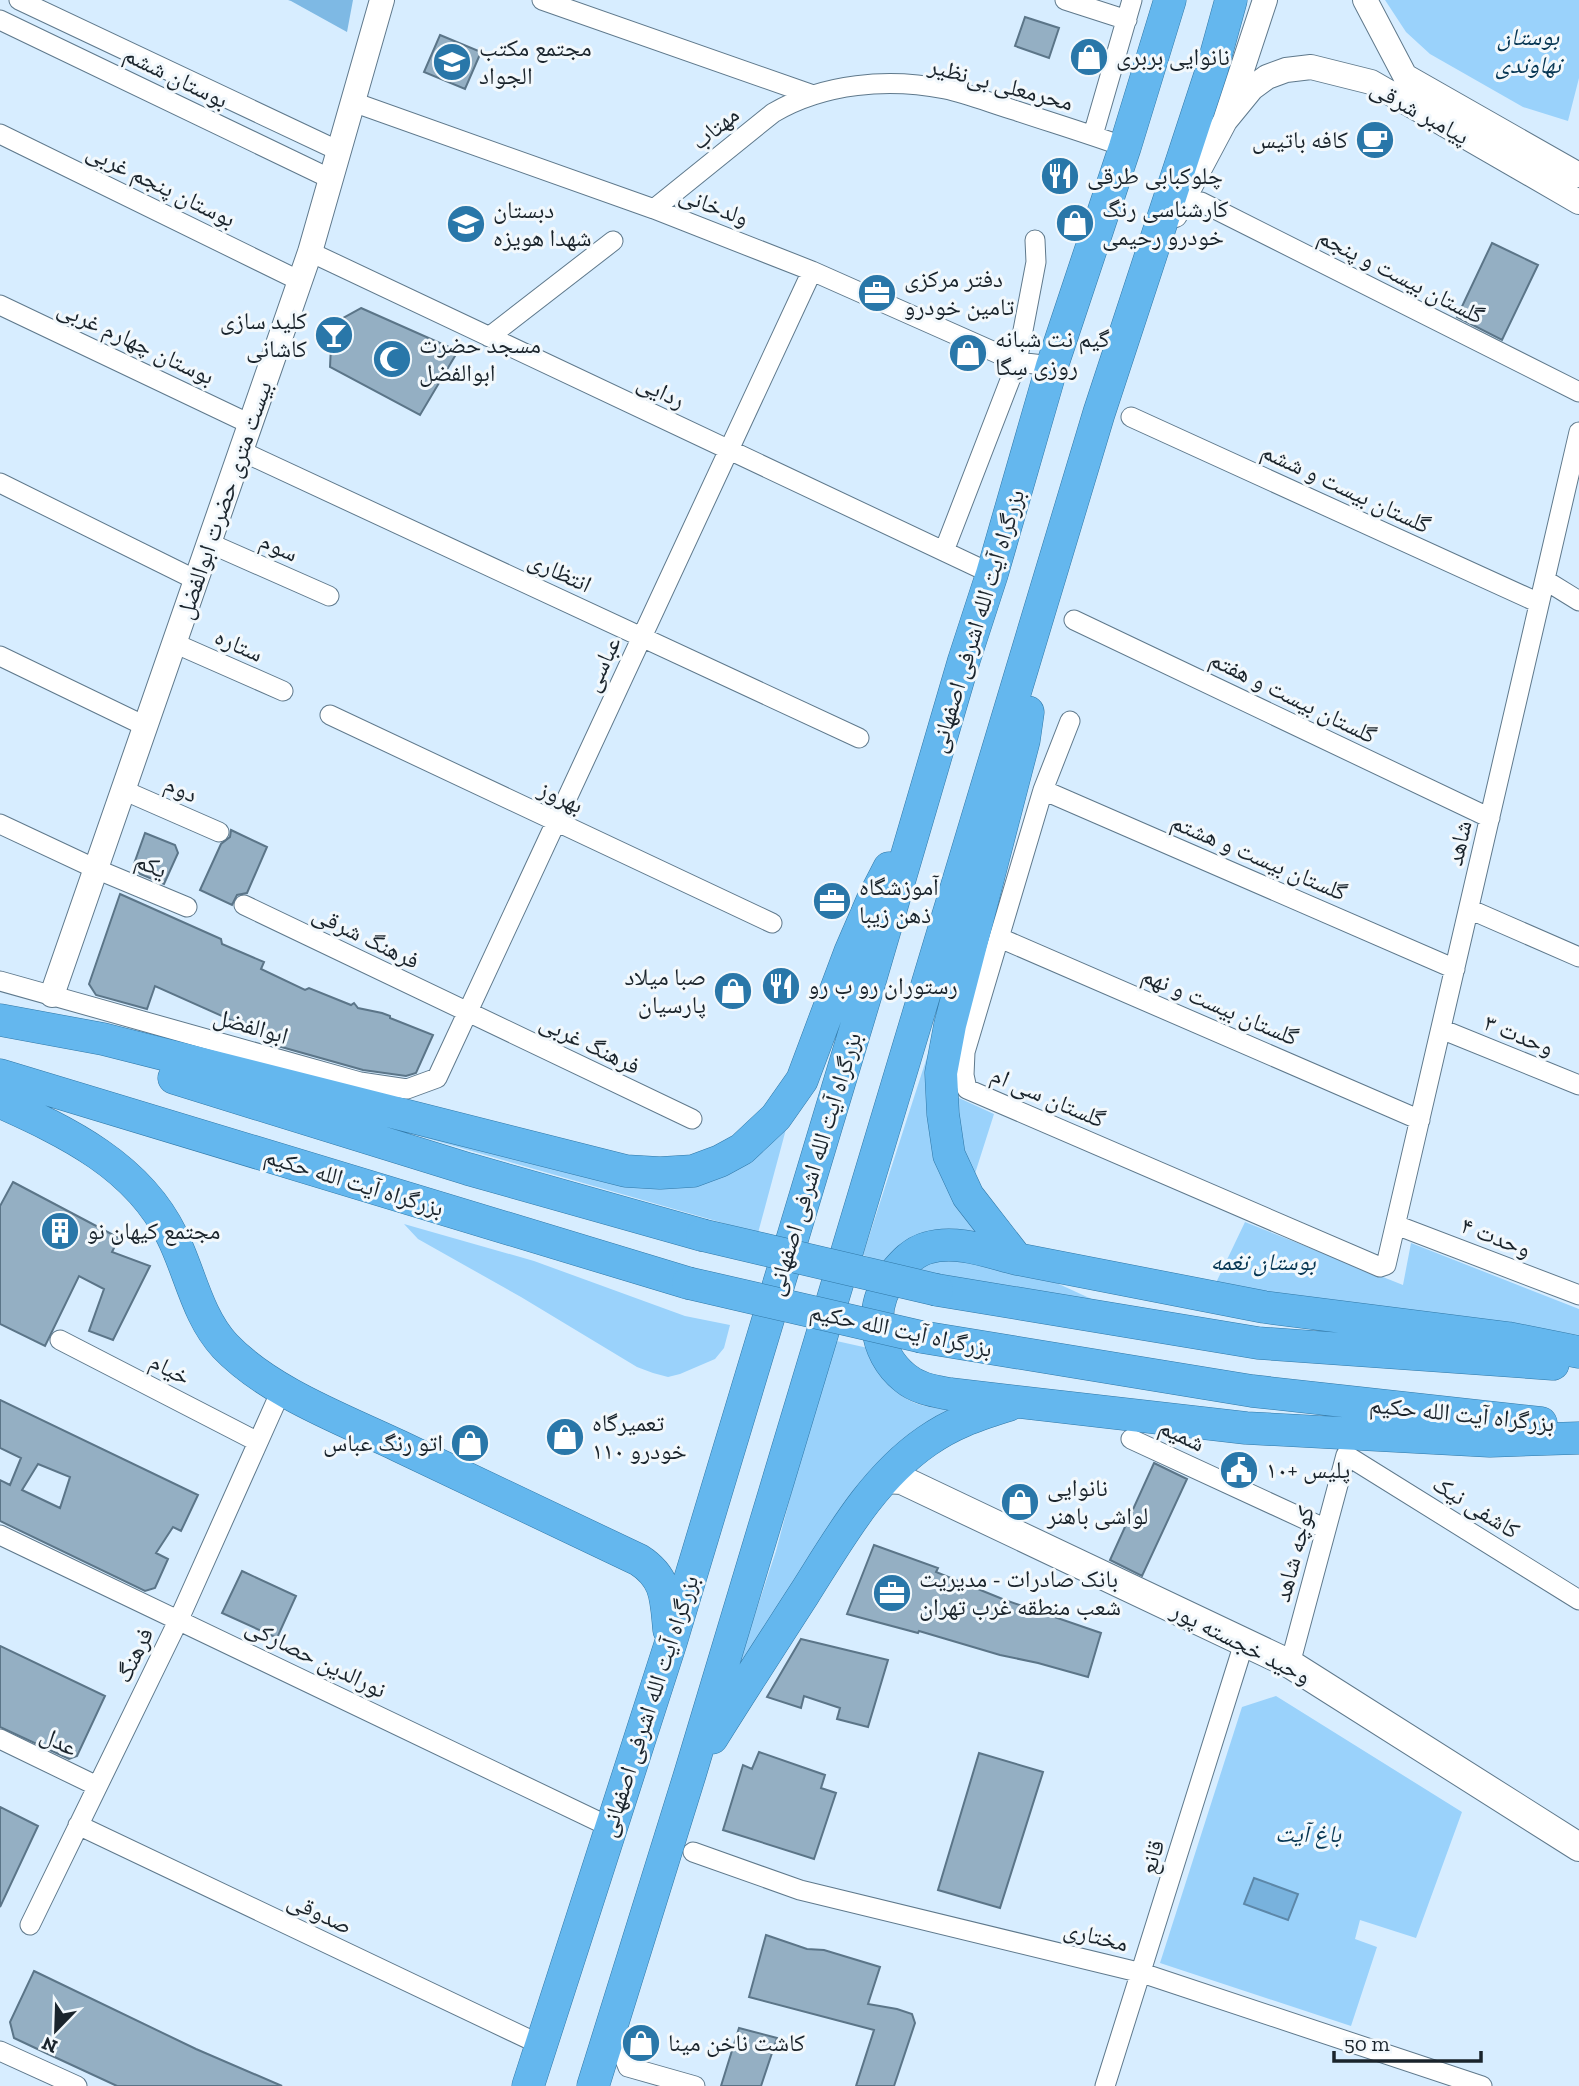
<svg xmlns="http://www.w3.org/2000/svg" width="1579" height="2086" font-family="'Zilla Slab','Noto Naskh Arabic',serif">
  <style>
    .green { fill: #9ad2fb }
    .forest { fill: #7eb9e4 }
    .water { fill: #78b2dd; stroke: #5c87a8; stroke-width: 2 }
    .building { fill: #94afc3; stroke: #5b7588; stroke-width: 2; fill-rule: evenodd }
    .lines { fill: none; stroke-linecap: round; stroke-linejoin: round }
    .minor-casing { stroke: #5f798c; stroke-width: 21 }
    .tertiary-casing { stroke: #5f798c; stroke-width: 26 }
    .secondary-casing { stroke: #5f798c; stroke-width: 30 }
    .trunk-casing { stroke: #3178a7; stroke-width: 33 }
    .minor { stroke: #fff; stroke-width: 19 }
    .tertiary { stroke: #fff; stroke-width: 24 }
    .secondary { stroke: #fff; stroke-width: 28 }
    .trunk { stroke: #64b7ee; stroke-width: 32 }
    .trunk-bridge-casing { stroke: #3178a7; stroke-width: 33; stroke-linecap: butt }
    .trunk-bridge { stroke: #64b7ee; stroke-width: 32 }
    .labels { text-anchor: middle; stroke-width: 6; stroke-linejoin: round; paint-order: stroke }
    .park-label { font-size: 24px; font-style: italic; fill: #063653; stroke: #f2f8fc }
    .poi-label { font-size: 24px; fill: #1a242c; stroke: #f2f8fc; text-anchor: start }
    .street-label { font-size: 24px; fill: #1a242c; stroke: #f2f8fc }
  </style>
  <rect width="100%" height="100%" fill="#d7edff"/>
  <path class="green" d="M1385,0H1579V78L1568,121L1523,107L1430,54L1406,32Z
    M928,1054L931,1081L996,1246L887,1264L863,1255Z
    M202,1074L642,1180L789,1118L758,1233Z
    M948,1093L994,1114L971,1186Z
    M1245,1222L1403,1285L1411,1243L1579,1309V1335L1501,1323L1214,1287Z
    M404,1224L534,1261L685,1316L730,1325L724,1348L715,1359L680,1374L668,1377L653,1373L637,1367L521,1297L418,1239Z
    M942,1254L1050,1280L1109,1307L908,1269Z
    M832,1340L868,1348C879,1377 898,1402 930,1407C940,1409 949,1409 958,1412L918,1437L725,1705L776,1551Z
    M1276,1696L1462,1812L1416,1938L1360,1920L1355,1939L1377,1947L1351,2026L1160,1963L1242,1707Z"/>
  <path class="forest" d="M288,0H353L347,32L291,1Z"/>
  <path class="water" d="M1254,1878L1298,1894L1288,1920L1244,1904Z"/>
  <path class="building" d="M1025,17L1059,28L1049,58L1015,46Z
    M440,35L481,52L465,89L424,72Z
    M1492,243L1538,265L1502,340L1457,317Z
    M361,308L458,351L420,415L330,367L332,324Z
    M231,830L267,847L247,893L237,895L232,905L200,890L221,844L230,837Z
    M145,833L175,845L178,853L164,884L140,874L134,864Z
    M120,894L221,939L222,944L264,962L261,969L305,990L309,988L351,1005L354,1003L358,1008L382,1013L390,1016V1018L433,1035L416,1073L406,1076L363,1070L278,1046L280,1042L155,986L147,1009L96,995L89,984Z
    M13,1182L119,1238L112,1252L150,1266L113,1340L89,1331L104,1289L79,1276L45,1346L0,1324V1206Z
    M0,1400L198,1495L181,1531L173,1527L156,1553L168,1559L155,1588L145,1591L0,1521V1480L10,1485L21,1458L0,1448ZM38,1464L70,1477L60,1508L22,1490Z
    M1154,1463L1187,1479L1142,1576L1110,1560Z
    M874,1545L938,1568L936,1572L1005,1600L1101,1633L1088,1677L1038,1663L1000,1655L919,1631L918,1633L847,1614Z
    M242,1571L296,1596L277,1638L222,1613Z
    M801,1639L888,1660L868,1727L837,1719L840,1708L804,1696L801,1708L767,1697Z
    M0,1646L105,1696L77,1756L69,1759L0,1727Z
    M759,1752L825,1775L821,1788L836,1793L814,1859L723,1830L743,1765L752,1769Z
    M979,1753L1043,1772L1000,1908L938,1890Z
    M0,1807L38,1826L0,1907Z
    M766,1935L807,1949L824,1950L880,1967L868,2004L897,2009L912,2014L915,2023L894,2086H856L874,2030L749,1997Z
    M34,1971L196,2049L282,2086H117L48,2054L14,2038L10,2022Z
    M739,2028L777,2038L761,2086H721Z"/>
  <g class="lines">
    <g class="minor-casing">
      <path id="minor" d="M19,0L339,151
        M542,0L813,95
        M1065,0L1127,20
        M0,20L331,179
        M353,102L654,209L812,271L1017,362L1052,366
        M0,134L300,281
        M1093,135L1132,0
        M1201,202L1579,392
        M654,209L773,113C824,83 888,78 945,89C969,94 993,104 1017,111C1053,123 1089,134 1125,147
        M310,252L992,574
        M0,305L250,424
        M489,337L613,241
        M1131,417L1539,603
        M241,451L859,738
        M0,483L196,580
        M209,543L329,596
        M944,551L1017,362L1036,262L1035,240
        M1545,580L1579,601
        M1074,620L1490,818
        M174,643L283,691
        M0,656L145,726
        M330,715L772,923
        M1070,721L1043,790L965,1052L964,1075L967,1089L1380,1267L1386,1265L1579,432
        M123,790L219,832
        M1043,790L1455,969
        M0,824L96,869L187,907
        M244,905L692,1119
        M1469,909L1579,957
        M1000,938L1420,1120
        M0,981L360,1082L407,1089L437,1078L812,271
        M1441,1029L1579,1085
        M1396,1225L1579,1295
        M60,1340L258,1442
        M1131,1439L1326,1529
        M0,1535L610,1827
        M1290,1664L1346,1455L1579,1600
        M0,1739L97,1786
        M78,1825L541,2045
        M693,1852L800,1890L1142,1973L1482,2086
        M30,1925L179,1619L276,1402
        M611,2026L628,2067L695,2086
        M0,2051L77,2086
        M1105,2086L1244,1643"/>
    </g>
    <g class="tertiary-casing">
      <path id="tertiary" d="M1365,0L1405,76L1579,175
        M1225,121L1252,88L1267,77L1286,70L1311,67L1371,82L1579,202
        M1175,215L1225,121L1265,0
        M52,995L310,252L382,0"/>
    </g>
    <g class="secondary-casing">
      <path id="secondary" d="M884,1479L902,1480L1290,1664L1579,1847"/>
    </g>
    <g class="trunk-casing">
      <path id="trunk" d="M0,1020L103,1039L626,1171L660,1173L693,1171L720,1161L742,1149L776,1117L802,1080L850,952L872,901L889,868
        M0,1075L688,1283
        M174,1078L468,1169L702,1235
        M0,1102C67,1132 138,1166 172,1236C190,1272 197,1316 225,1346C269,1392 342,1419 399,1446C479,1484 559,1522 639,1560C667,1578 666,1599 669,1630
        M1017,1259L968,1196L949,1155L943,1114L941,1073L950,1025L1024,740L1028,712
        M937,1290L1258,1343L1553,1364
        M922,1337L1252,1391L1541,1423
        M1579,1352L1508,1338L1264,1307L1017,1259C989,1252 956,1239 927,1248C913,1252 903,1263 894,1274C868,1305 873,1352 905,1378C918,1389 934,1391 950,1394L1246,1428L1490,1441L1579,1438
        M712,1738C742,1690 773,1642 804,1594C839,1539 872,1479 927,1441C954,1422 978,1415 1009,1405
        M528,2086L671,1642L869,984L964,660L992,574L1052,366L1125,147L1170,0
        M593,2086L690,1774L1099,413L1212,69L1231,0"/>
    </g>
    <use href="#minor" class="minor"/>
    <use href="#tertiary" class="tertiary"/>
    <use href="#secondary" class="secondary"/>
    <use href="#trunk" class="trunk"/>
    <g class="trunk-bridge-casing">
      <path id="trunk-bridge" d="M702,1235L937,1290
        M688,1283L922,1337"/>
    </g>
    <use href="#trunk-bridge" class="trunk-bridge"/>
  </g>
  <defs>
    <g id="shop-disc" transform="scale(2.0125)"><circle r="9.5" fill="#2977a9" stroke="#f2f8fc"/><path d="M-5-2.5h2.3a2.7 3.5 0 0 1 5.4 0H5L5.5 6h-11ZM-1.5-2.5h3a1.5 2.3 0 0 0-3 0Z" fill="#fff"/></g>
    <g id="school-disc" transform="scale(2.0125)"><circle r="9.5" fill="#2977a9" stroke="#f2f8fc"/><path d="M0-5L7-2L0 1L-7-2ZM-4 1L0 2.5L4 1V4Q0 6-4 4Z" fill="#fff"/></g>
    <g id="cafe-disc" transform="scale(2.0125)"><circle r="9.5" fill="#2977a9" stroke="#f2f8fc"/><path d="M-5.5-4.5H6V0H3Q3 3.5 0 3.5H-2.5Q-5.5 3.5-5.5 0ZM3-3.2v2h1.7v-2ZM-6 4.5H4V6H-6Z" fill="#fff"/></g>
    <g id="restaurant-disc" transform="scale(2.0125)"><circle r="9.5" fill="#2977a9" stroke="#f2f8fc"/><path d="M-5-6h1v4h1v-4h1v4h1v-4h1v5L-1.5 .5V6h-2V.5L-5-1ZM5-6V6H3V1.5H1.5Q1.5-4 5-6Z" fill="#fff"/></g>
    <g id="office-disc" transform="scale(2.0125)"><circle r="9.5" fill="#2977a9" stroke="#f2f8fc"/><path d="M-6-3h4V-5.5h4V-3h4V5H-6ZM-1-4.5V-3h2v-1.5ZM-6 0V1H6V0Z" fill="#fff"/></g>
    <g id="bar-disc" transform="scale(2.0125)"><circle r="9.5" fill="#2977a9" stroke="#f2f8fc"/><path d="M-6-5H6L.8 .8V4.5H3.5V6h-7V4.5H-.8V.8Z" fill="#fff"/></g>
    <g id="mosque-disc" transform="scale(2.0125)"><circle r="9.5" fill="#2977a9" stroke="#f2f8fc"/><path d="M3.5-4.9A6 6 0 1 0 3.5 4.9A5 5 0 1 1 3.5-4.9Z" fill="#fff"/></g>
    <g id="building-disc" transform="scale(2.0125)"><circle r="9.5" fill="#2977a9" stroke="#f2f8fc"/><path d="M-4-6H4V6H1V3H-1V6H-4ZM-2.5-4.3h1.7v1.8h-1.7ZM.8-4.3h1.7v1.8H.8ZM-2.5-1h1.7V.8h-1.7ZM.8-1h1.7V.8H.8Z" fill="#fff"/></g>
    <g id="civic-disc" transform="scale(2.0125)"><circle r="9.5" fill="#2977a9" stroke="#f2f8fc"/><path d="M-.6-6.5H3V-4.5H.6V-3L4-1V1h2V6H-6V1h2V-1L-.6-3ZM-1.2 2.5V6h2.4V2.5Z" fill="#fff"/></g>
  </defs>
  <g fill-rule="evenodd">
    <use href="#shop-disc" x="1089" y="57"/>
    <use href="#school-disc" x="452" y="62"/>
    <use href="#cafe-disc" x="1375" y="140"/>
    <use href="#restaurant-disc" x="1060" y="176"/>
    <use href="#shop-disc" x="1075" y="223"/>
    <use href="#school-disc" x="466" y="224"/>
    <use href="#office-disc" x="877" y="293"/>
    <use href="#bar-disc" x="334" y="335"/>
    <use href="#shop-disc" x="968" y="353"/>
    <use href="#mosque-disc" x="392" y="359"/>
    <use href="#office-disc" x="832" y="901"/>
    <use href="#restaurant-disc" x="781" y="986"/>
    <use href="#shop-disc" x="733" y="991"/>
    <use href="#building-disc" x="60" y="1231"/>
    <use href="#shop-disc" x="565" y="1437"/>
    <use href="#shop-disc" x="470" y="1443"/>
    <use href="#civic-disc" x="1239" y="1470"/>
    <use href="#shop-disc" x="1020" y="1502"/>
    <use href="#office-disc" x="892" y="1593"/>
    <use href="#shop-disc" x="641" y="2043"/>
  </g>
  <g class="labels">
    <g class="park-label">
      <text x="1528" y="45">بوستان<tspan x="1528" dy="28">نهاوندی</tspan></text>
      <text x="1263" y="1270">بوستان نغمه</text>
      <text x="1308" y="1842">باغ آیت</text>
    </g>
    <g class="poi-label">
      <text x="479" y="56">مجتمع مکتب<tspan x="479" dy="28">الجواد</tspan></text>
      <text x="1116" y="65">نانوایی بربری</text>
      <text x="1348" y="148" text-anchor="end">کافه باتیس</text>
      <text x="1087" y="184">چلوکبابی طرقی</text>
      <text x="1102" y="217">کارشناسی رنگ<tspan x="1102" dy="28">خودرو رحیمی</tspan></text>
      <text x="493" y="218">دبستان<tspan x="493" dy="28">شهدا هویزه</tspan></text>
      <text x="904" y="287">دفتر مرکزی<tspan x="904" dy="28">تامین خودرو</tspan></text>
      <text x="307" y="329" text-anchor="end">کلید سازی<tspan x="307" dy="28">کاشانی</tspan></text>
      <text x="995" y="347">گیم نت شبانه<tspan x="995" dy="28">روزی سِگا</tspan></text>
      <text x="419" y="353">مسجد حضرت<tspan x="419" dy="28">ابوالفضل</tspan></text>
      <text x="859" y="895">آموزشگاه<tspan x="859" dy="28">ذهن زیبا</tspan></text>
      <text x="706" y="985" text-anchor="end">صبا میلاد<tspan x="706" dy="28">پارسیان</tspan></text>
      <text x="808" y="994">رستوران رو ب رو</text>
      <text x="87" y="1239">مجتمع کیهان نو</text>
      <text x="592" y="1431">تعمیرگاه<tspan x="592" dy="28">خودرو ۱۱۰</tspan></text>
      <text x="443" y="1451" text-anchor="end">اتو رنگ عباس</text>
      <text x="1266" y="1478">پلیس +۱۰</text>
      <text x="1047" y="1496">نانوایی<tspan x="1047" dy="28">لواشی باهنر</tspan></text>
      <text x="919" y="1587">بانک صادرات - مدیریت<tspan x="919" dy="28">شعب منطقه غرب تهران</tspan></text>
      <text x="668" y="2051">کاشت ناخن مینا</text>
    </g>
    <g class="street-label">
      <text transform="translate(176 77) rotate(26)" y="8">بوستان ششم</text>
      <text transform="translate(1001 84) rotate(15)" y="8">محرمعلی بی‌نظیر</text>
      <text transform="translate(1420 112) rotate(29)" y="8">پیامبر شرقی</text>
      <text transform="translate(715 128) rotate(-39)" y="8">مهتاب</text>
      <text transform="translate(161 185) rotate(26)" y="8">بوستان پنجم غربی</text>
      <text transform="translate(714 206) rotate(21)" y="8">ولدخانی</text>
      <text transform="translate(1401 276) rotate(27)" y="8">گلستان بیست و پنجم</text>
      <text transform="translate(136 342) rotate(25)" y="8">بوستان چهارم غربی</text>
      <text transform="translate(661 391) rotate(25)" y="8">ردایی</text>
      <text transform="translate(1346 488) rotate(25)" y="8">گلستان بیست و ششم</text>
      <text transform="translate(224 500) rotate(-71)" y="8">بیست متری حضرت ابوالفضل</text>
      <text transform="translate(279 547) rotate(24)" y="8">سوم</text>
      <text transform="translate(560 572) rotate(25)" y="8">انتظاری</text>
      <text transform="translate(977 621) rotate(-73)" y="8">بزرگراه آیت الله اشرفی اصفهانی</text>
      <text transform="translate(239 645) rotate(24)" y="8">ستاره</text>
      <text transform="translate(602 664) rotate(-65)" y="8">عباسی</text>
      <text transform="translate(1293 697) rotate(26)" y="8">گلستان بیست و هفتم</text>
      <text transform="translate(181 789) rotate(24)" y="8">دوم</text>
      <text transform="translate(561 797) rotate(25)" y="8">بهروز</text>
      <text transform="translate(1459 843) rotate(-77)" y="8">شاهد</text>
      <text transform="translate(1259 857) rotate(23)" y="8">گلستان بیست و هشتم</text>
      <text transform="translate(151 865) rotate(23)" y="8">یکم</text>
      <text transform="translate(366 937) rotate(26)" y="8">فرهنگ شرقی</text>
      <text transform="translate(1220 1006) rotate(23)" y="8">گلستان بیست و نهم</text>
      <text transform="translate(251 1026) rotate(16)" y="8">ابوالفضل</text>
      <text transform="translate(1519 1035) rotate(22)" y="8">وحدت ۳</text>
      <text transform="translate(590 1044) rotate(26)" y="8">فرهنگ غربی</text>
      <text transform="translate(1048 1097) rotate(23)" y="8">گلستان سی ام</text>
      <text transform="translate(814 1164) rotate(-73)" y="8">بزرگراه آیت الله اشرفی اصفهانی</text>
      <text transform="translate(354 1182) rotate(17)" y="8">بزرگراه آیت الله حکیم</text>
      <text transform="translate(1496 1237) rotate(21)" y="8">وحدت ۴</text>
      <text transform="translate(901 1330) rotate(12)" y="8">بزرگراه آیت الله حکیم</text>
      <text transform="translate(170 1369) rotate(27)" y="8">خیام</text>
      <text transform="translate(1462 1414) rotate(6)" y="8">بزرگراه آیت الله حکیم</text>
      <text transform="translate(1182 1435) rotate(25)" y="8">شمیم</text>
      <text transform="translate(1476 1507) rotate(32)" y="8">کاشفی نیک</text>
      <text transform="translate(1294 1554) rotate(-75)" y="8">کوچه شاهد</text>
      <text transform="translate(1241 1643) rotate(27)" y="8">وحید خجسته پور</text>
      <text transform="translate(134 1655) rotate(-64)" y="8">فرهنگ</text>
      <text transform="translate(316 1658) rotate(26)" y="8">نورالدین حصارکی</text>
      <text transform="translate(649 1706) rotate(-72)" y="8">بزرگراه آیت الله اشرفی اصفهانی</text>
      <text transform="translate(59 1741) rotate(26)" y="8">عدل</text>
      <text transform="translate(1152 1857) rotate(-73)" y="8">قانع</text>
      <text transform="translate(320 1913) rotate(25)" y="8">صدوقی</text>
      <text transform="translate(1096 1936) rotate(14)" y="8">مختاری</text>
    </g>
  </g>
  <g transform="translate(56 2030) rotate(203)" stroke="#f2f8fc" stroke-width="5" paint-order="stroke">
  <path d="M0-5L12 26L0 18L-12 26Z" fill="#1a242c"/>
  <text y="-10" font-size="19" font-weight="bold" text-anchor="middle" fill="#1a242c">N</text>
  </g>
  <path d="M1334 2051v10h147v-10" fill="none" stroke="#1a242c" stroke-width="3.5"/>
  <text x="1344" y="2051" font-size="21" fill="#1a242c" stroke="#f2f8fc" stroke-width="5" paint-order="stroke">50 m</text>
</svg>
